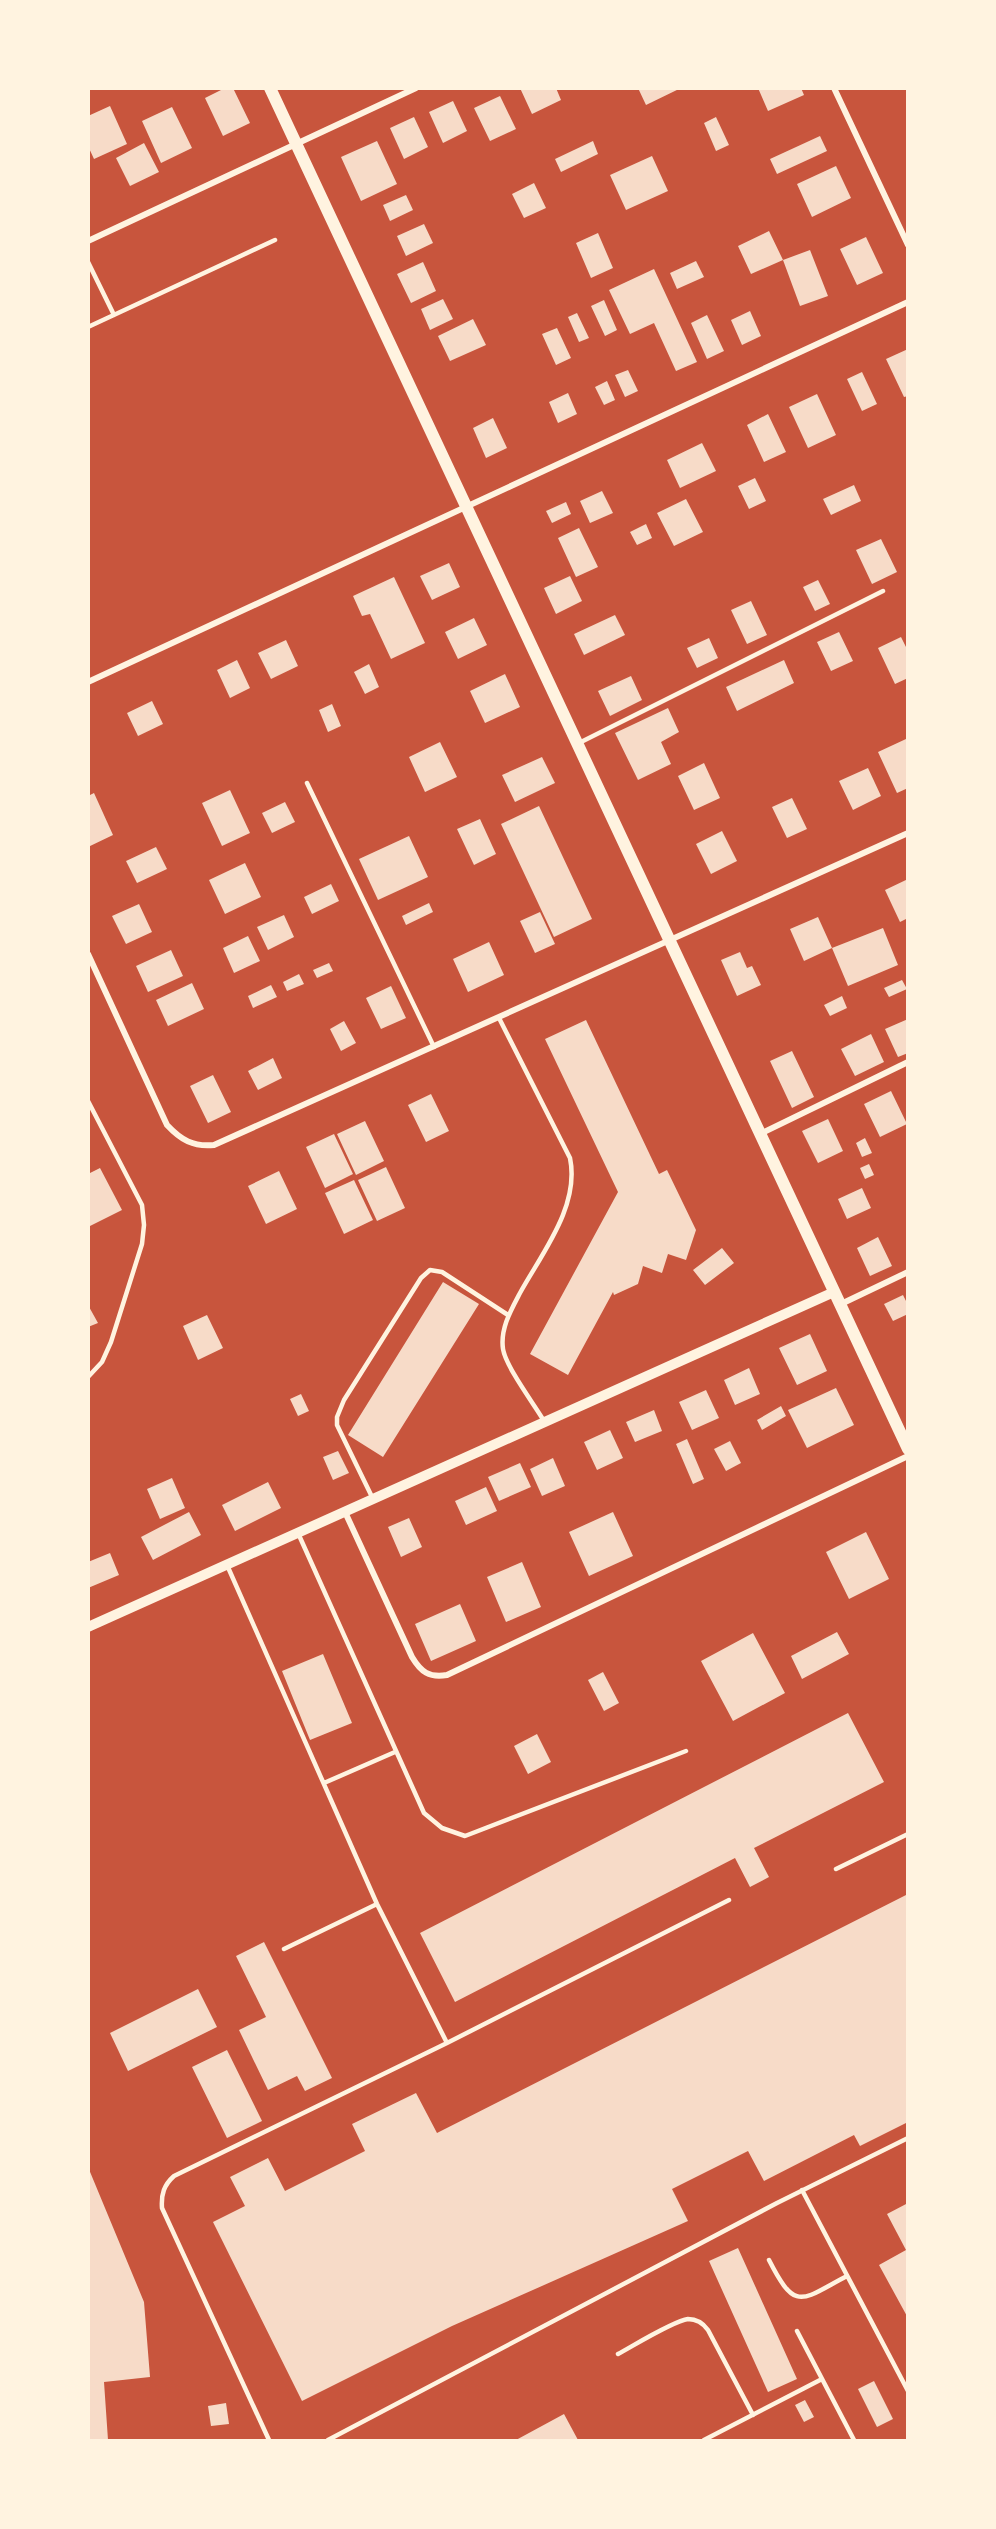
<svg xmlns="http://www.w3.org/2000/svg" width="996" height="2529" font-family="Lato,sans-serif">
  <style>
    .building { fill: #f7dbc8 }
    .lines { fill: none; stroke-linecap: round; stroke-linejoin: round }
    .service { stroke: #fff3e0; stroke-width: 4.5 }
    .minor { stroke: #fff3e0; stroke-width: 6 }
    .tertiary { stroke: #fff3e0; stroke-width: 10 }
    .secondary { stroke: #fff3e0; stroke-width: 12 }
  </style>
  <rect width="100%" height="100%" fill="#c8553d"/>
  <path class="building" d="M225,88H233L250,123L223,136L205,98Z
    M520,88H556L561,100L532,114Z
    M638,88H681L646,105Z
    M758,88H801L804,95L768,111Z
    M500,96L516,129L490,141L474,108Z
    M453,101L467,131L443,143L429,112Z
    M110,106L127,144L94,159L88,146V116Z
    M172,107L192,148L161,163L142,121Z
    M414,117L428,147L404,159L390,128Z
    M716,117L729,145L716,151L704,123Z
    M820,136L827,151L777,174L770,159Z
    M377,141L397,184L361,201L341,157Z
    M593,141L598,154L561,172L555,159Z
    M144,143L159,172L130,186L116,158Z
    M652,156L668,191L626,210L610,175Z
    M836,166L851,198L812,217L797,184Z
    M534,183L546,208L524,218L512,194Z
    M406,195L413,210L390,221L383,205Z
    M424,224L433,243L406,256L397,236Z
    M769,231L783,260L751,274L738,246Z
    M598,233L613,268L591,278L576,243Z
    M866,237L883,273L857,285L840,249Z
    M810,250L828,296L800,306L783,260Z
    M696,261L704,277L677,289L670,273Z
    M423,262L436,291L411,303L397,274Z
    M654,269L697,362L676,371L654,323L630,334L609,290Z
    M443,299L453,319L430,330L421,309Z
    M604,300L617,330L605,336L591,306Z
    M750,311L761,336L742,345L731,320Z
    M577,313L589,338L579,342L568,317Z
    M707,315L724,351L707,359L691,323Z
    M473,319L486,345L450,361L438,336Z
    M557,328L571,358L556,365L542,334Z
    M908,349V396L904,397L886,359Z
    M628,370L638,391L625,397L615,375Z
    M862,372L877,404L862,411L847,379Z
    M607,381L615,400L604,405L595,387Z
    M568,393L577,414L558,423L549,402Z
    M817,394L836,435L808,448L789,407Z
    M768,414L786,452L764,462L747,425Z
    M493,418L507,448L486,458L473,428Z
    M702,443L716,471L680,488L667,460Z
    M755,478L766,501L749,509L738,486Z
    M854,485L861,501L831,515L823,499Z
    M602,491L613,513L590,523L580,501Z
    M686,499L703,532L674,546L657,513Z
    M566,502L571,514L552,523L546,511Z
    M646,524L652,538L637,545L630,532Z
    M579,528L598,567L576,577L558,538Z
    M881,539L897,572L872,584L856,550Z
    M449,563L460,587L432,600L420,576Z
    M570,576L582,601L556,614L544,588Z
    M394,577L425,643L391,659L370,614L362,616L353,596Z
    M818,580L830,604L815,611L803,587Z
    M751,601L767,635L747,644L731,610Z
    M615,615L625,635L584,655L574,634Z
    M474,618L487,645L458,659L445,632Z
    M839,632L853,661L831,671L817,642Z
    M901,637L908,651V678L895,684L878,648Z
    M709,638L718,658L697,668L687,648Z
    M286,640L298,666L271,679L258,653Z
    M237,660L250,688L230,698L217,670Z
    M784,660L794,683L737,711L726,687Z
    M369,664L379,687L365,694L354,672Z
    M505,674L520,707L485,723L470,691Z
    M631,676L642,700L610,716L598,691Z
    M152,701L163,724L138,736L127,713Z
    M332,704L341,726L328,732L319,710Z
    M668,708L679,732L661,742L671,764L638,780L615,733Z
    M906,739L908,788L897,793L878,752Z
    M440,742L457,777L425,792L409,757Z
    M542,757L555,783L515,802L502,775Z
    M704,763L720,798L694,810L678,776Z
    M868,768L881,796L853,810L839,781Z
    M230,790L250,833L222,846L202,803Z
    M94,793L113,835L88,847V796Z
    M792,798L807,829L787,838L772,807Z
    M285,802L295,822L272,833L262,813Z
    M539,806L592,919L554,937L501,824Z
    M480,819L496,854L474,865L457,829Z
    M722,831L737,861L711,874L696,844Z
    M409,836L428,877L378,900L359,859Z
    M156,847L167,869L137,883L126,861Z
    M245,863L261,897L225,914L209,880Z
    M908,879V918L900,922L885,890Z
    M331,884L339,901L312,914L304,897Z
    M429,903L433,912L406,925L402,916Z
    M139,904L152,932L126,944L112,916Z
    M540,912L555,944L535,953L520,921Z
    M284,915L294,937L268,950L257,927Z
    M818,917L832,948L883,928L898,965L848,986L832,948L804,961L790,929Z
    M248,936L260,961L234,973L223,948Z
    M489,942L504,975L468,992L453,959Z
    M171,950L183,976L148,992L136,966Z
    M740,952L747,968L752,966L761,985L737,996L721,960Z
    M329,963L333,971L317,978L313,970Z
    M299,974L304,984L287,991L283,982Z
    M902,980L907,989L889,997L884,988Z
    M192,983L204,1009L168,1026L156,1000Z
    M271,985L277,997L253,1008L248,996Z
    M391,986L406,1018L381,1029L366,998Z
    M842,996L847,1008L830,1016L824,1005Z
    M908,1019V1053L898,1057L885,1029Z
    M586,1020L659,1174L667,1170L696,1230L686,1260L668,1254L662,1273L643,1266L638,1284L614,1295L613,1292L568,1375L530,1354L618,1192L545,1039Z
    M344,1021L356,1043L341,1051L330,1029Z
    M871,1034L884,1062L855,1076L841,1049Z
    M792,1051L814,1097L792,1108L770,1061Z
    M273,1058L282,1078L258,1090L248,1071Z
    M213,1075L231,1112L208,1123L190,1086Z
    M891,1091L907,1124L880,1137L864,1104Z
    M431,1094L449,1131L426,1142L408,1105Z
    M828,1119L843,1151L818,1163L802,1131Z
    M365,1121L384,1161L356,1175L337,1134Z
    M334,1134L353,1174L325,1188L306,1147Z
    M865,1138L872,1153L862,1157L856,1143Z
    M869,1164L874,1175L865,1179L860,1168Z
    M386,1167L405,1208L377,1221L358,1180Z
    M100,1168L122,1210L88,1227V1174Z
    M279,1171L297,1209L266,1224L248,1186Z
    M354,1180L373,1220L344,1234L325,1193Z
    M862,1188L871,1208L847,1219L838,1199Z
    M878,1237L892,1266L870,1276L857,1248Z
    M722,1248L734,1263L705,1285L693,1270Z
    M443,1282L479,1304L383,1457L348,1435Z
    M903,1295L908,1305V1314L893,1321L884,1304Z
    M88,1305L98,1323L88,1327Z
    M207,1315L223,1348L198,1360L183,1326Z
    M810,1334L827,1371L797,1385L779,1348Z
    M749,1368L760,1394L735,1405L724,1380Z
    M836,1388L854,1425L807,1448L788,1410Z
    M706,1390L719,1418L692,1430L679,1402Z
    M301,1394L309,1411L298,1416L290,1399Z
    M781,1406L786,1416L762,1430L757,1420Z
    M654,1410L662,1431L635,1442L626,1422Z
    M610,1430L623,1458L597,1470L584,1442Z
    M687,1439L704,1479L693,1484L676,1444Z
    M730,1441L741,1463L726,1471L714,1449Z
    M338,1451L349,1473L333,1480L323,1457Z
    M553,1458L565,1486L542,1496L530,1469Z
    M520,1463L531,1487L499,1501L488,1477Z
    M172,1478L185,1508L160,1519L147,1489Z
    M268,1482L281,1508L235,1531L222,1505Z
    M486,1487L497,1511L466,1525L455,1501Z
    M189,1512L201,1535L153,1560L141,1537Z
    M613,1512L633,1556L589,1576L569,1532Z
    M409,1518L422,1547L401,1557L388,1527Z
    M866,1532L889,1579L849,1599L826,1552Z
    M110,1553L119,1575L88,1588V1562Z
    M522,1562L541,1607L506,1622L487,1577Z
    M460,1604L476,1641L431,1661L415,1624Z
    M837,1632L849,1654L802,1679L791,1656Z
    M753,1633L785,1693L733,1721L701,1661Z
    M323,1654L352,1723L310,1740L282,1671Z
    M603,1672L619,1703L604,1711L588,1680Z
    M848,1713L884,1782L754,1848L769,1877L750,1887L735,1858L455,2002L420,1933Z
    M537,1734L551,1762L528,1774L514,1746Z
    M908,1894V2122L860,2146L854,2135L764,2181L748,2151L672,2189L688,2221L452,2326L302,2401L213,2222L245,2206L230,2177L268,2158L285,2191L365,2151L352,2124L416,2093L437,2133Z
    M264,1942L332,2078L305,2091L297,2076L268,2090L239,2030L266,2017L236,1956Z
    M198,1989L217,2027L128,2071L110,2033Z
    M227,2050L262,2121L227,2138L192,2067Z
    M88,2167L144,2302L150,2377L104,2382L108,2440H88Z
    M908,2203V2318L879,2265L906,2250L887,2214Z
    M738,2248L797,2379L768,2392L709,2261Z
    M874,2381L893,2419L877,2427L858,2389Z
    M805,2400L814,2417L804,2422L795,2405Z
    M226,2403L229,2424L211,2426L208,2406Z
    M564,2414L578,2440H516Z"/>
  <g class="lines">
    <path class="service" d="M88,262L114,315
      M88,327L275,240
      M577,744L883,591
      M307,783L434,1047
      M499,1018L570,1158C580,1206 542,1253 520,1293C511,1310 500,1329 503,1349C506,1367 534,1404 544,1421
      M88,1101L142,1205L144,1225L142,1244L111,1342L102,1362L88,1377
      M373,1499L337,1425V1417L344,1400L421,1278L430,1270L442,1272L508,1315
      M298,1533L424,1813L442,1828L465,1836L686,1751
      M227,1565L377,1904L447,2043
      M324,1783L395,1752
      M836,1869L908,1834
      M284,1949L377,1904
      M802,2190L908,2391
      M769,2260C796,2313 801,2300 847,2276
      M797,2331L854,2440
      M618,2354C633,2346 673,2321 688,2319C697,2319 703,2323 708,2330L753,2415
      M269,2440L162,2208C161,2194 164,2185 174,2176L447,2043L729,1900
      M328,2440L777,2203L908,2138
      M704,2440L822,2379"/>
    <path class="minor" d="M834,88L908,245
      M88,241L416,88
      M88,682L908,302
      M88,954L167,1125C181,1140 193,1147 214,1145L908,833
      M760,1134L908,1062
      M841,1304L908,1272
      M345,1512L412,1657C421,1672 429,1678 447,1675L908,1456"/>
    <path class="tertiary" d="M88,1627L834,1292"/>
    <path class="secondary" d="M270,88L908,1449"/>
  </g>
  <rect width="996" height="2529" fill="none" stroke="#fff3e0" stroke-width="180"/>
</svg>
